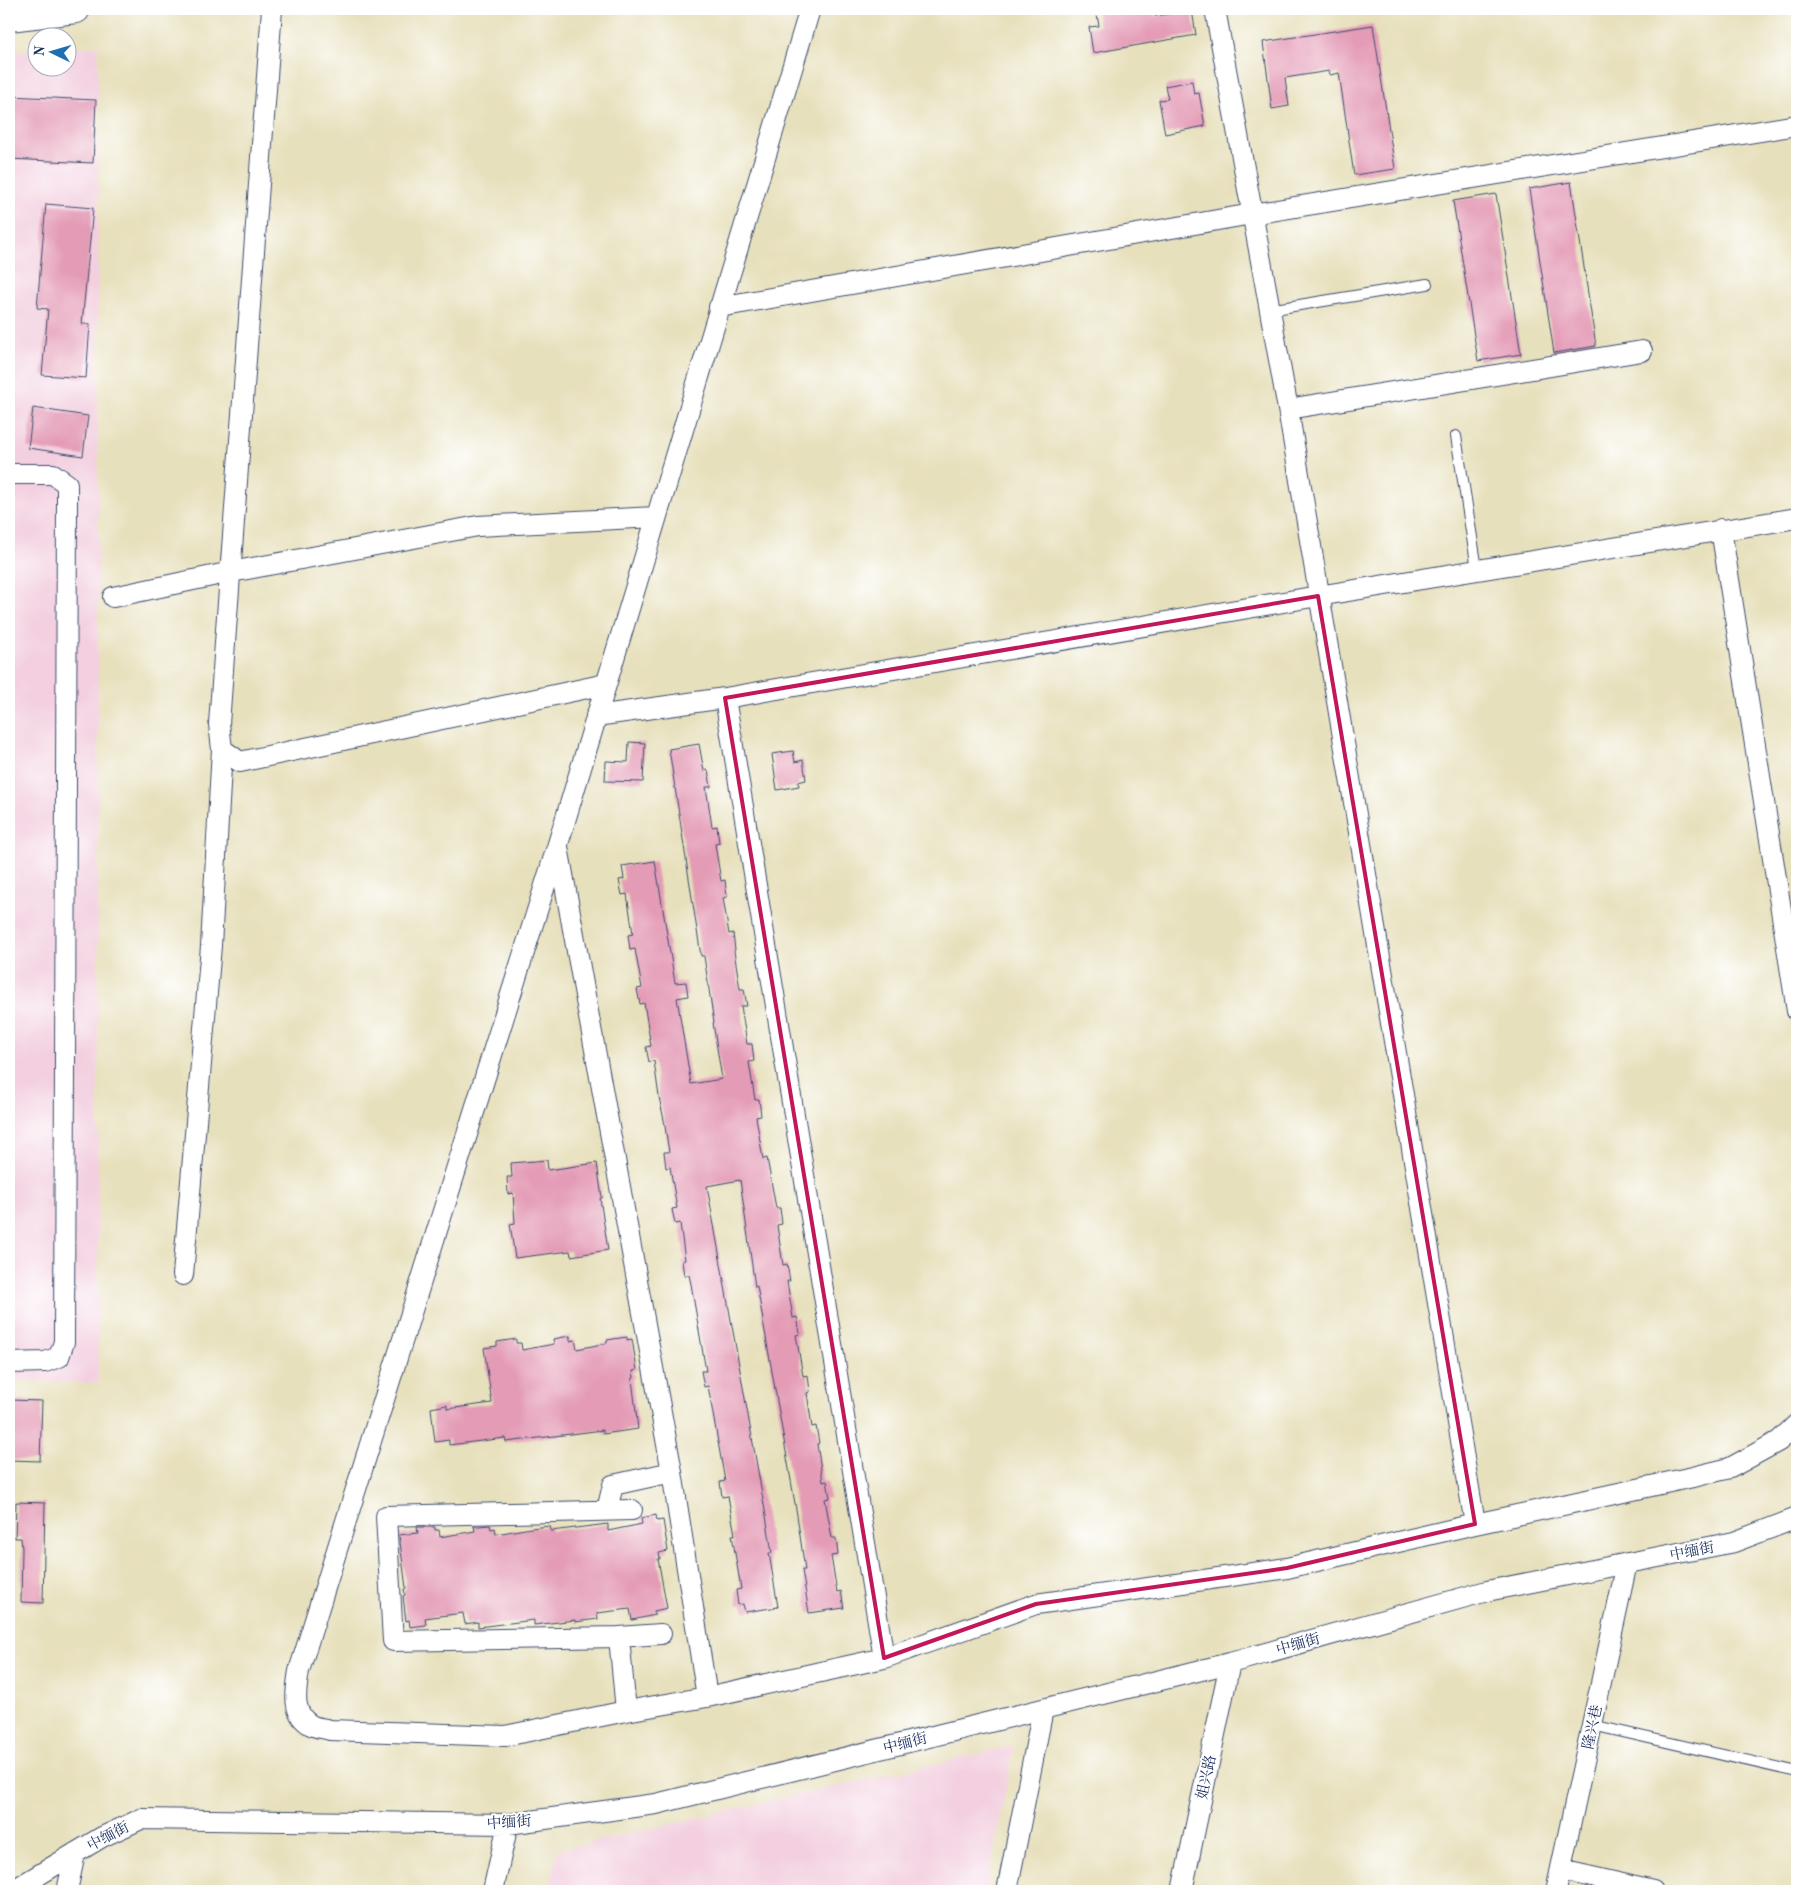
<svg xmlns="http://www.w3.org/2000/svg" width="1806" height="1900" font-family="'Old Standard TT','Noto Serif SC',serif">
  <style>
    .built { fill: #f3cfdf }
    .building { fill: #e49bb6 }
    .lines { fill: none; stroke-linecap: round; stroke-linejoin: round }
    .lane-casing { stroke: #3a4a6c; stroke-width: 12 }
    .street-casing { stroke: #3a4a6c; stroke-width: 22 }
    .secondary-casing { stroke: #3a4a6c; stroke-width: 30 }
    .lane { stroke: #fff; stroke-width: 10 }
    .street { stroke: #fff; stroke-width: 20 }
    .secondary { stroke: #fff; stroke-width: 28 }
    .marked { fill: none; stroke: #c2185b; stroke-width: 4; stroke-linejoin: round }
    .labels { text-anchor: middle; stroke-width: 4; stroke-linejoin: round; paint-order: stroke }
    .street-label { font-size: 15px; fill: #1b2f5e; stroke: #fff }
  </style>
  <rect width="100%" height="100%" fill="#fff"/>
  <filter id="ink" filterUnits="userSpaceOnUse"><feTurbulence type="fractalNoise" baseFrequency=".02" numOctaves="2"/><feDisplacementMap in="SourceGraphic" scale="10" xChannelSelector="R" yChannelSelector="G"/><feConvolveMatrix kernelMatrix="1 2 1 2 8 2 1 2 1" color-interpolation-filters="sRGB"/></filter>
  <filter id="wash" filterUnits="userSpaceOnUse"><feTurbulence type="fractalNoise" baseFrequency=".0096" numOctaves="4" result="noise"/><feDisplacementMap in="SourceGraphic" scale="20" xChannelSelector="R" yChannelSelector="G"/><feGaussianBlur stdDeviation="1.12" result="paint"/><feColorMatrix in="noise" values="0 0 0 0 0 0 0 0 0 0 0 0 0 0 0 0 0 1.4 0 .05"/><feComposite in="paint" operator="in"/></filter>
  <g filter="url(#wash)">
    <rect width="100%" height="100%" fill="#e7e0bc"/>
    <path class="built" d="M98,46V1383L9,1380V52L37,50L38,68H68V48Z
      M1014,1746L986,1891H549L557,1850Z"/>
    <g id="blocks">
      <path class="building" d="M1096,9H1154L1155,16L1192,10L1196,35L1093,53L1089,27L1099,26Z
        M1373,25L1395,169L1354,175L1339,73L1330,75L1329,71L1285,78L1289,106L1272,109L1263,42Z
        M1192,81L1194,94L1199,93L1205,126L1165,134L1159,100L1168,99L1165,86Z
        M9,96L96,100L93,163L9,159Z
        M1571,182L1596,346L1554,353L1529,189Z
        M1496,194L1521,354L1478,361L1453,201Z
        M46,204L93,208L82,324H90L86,378L42,375L48,309L37,308Z
        M33,408L88,416L83,456L28,448Z
        M629,742L645,743L643,782L605,781L606,761L628,762Z
        M699,744L704,771L708,770L711,787H706L712,827L717,826L719,843L715,844L721,881L725,880L727,897L723,898L729,934L733,933L735,950L734,951L740,989H744L747,1006H741L747,1044H752L754,1061L749,1062L755,1100L759,1099L761,1116L756,1117L763,1159L767,1158L776,1208H780L782,1224L777,1225L783,1265L787,1264L790,1281H787L793,1318L797,1317L800,1334L796,1335L803,1376L808,1375L810,1392L807,1393L812,1427L816,1426L819,1443L817,1444L823,1482L827,1481L830,1498L825,1499L832,1538H836L838,1555L831,1556L837,1592L841,1591L844,1608L809,1613L802,1570H805L797,1515L757,1286L755,1287L740,1180L707,1186L766,1516L772,1553H769L778,1607L745,1612L743,1604L738,1605L736,1590L741,1589L732,1535H735L728,1496L722,1497L720,1482L725,1481L708,1386L704,1387L701,1371H706L691,1284L689,1275L684,1276L682,1261L685,1260L680,1223L675,1224L672,1209L677,1208L670,1167L666,1168L664,1152H669L664,1120L659,1097L654,1061L649,1062L646,1047L651,1046L644,1003L640,1004L637,989L642,988L635,949L630,950L628,935L633,934L627,894L622,895L619,880L624,879L622,866L655,861L675,983L686,982L688,996L677,998L691,1084L722,1079L713,1023H714L704,956H701L669,749Z
        M793,751L795,762L803,760L806,780L798,782L799,786L777,790L772,754Z
        M547,1160L548,1170L597,1163L602,1198H600L608,1250L571,1256L570,1251L515,1258L510,1224L515,1223L513,1193L508,1194L507,1177H512L511,1163Z
        M570,1336V1341L575,1340L577,1349L607,1343V1340L627,1337V1340L632,1339L637,1370L633,1371L634,1378L632,1379L638,1429L603,1434V1430L506,1442L505,1438L449,1445V1440L435,1442L431,1408L447,1405V1409L492,1403L484,1348L497,1346V1342L516,1339V1343H521L522,1350L554,1344L553,1339Z
        M9,1400L42,1401L40,1461L9,1460Z
        M16,1502L45,1503L43,1603L21,1602L22,1549L21,1538H15Z
        M656,1515L657,1521L663,1520L668,1551L659,1553L660,1559H658L667,1608L654,1611L655,1615L632,1620L630,1609L597,1613L598,1619L575,1622V1620L534,1625V1620L478,1627V1622L465,1624L463,1613L425,1618L426,1625L410,1627L409,1620L406,1621L403,1596L405,1595L404,1589L406,1588L399,1535L418,1533L417,1527H435V1530H439L440,1537L475,1531L474,1526H479L490,1525L491,1529L495,1528L496,1534L531,1528L550,1526L551,1531L608,1524V1531L642,1524L641,1518Z"/>
    </g>
  </g>
  <g filter="url(#ink)">
    <use href="#blocks" fill-opacity="0" stroke="#3a4a6c" stroke-width="1"/>
    <g class="lines">
      <g class="lane-casing">
        <path id="lane" d="M1269,310L1427,284
          M1456,436L1477,569
          M1592,1725L1797,1772"/>
      </g>
      <g class="street-casing">
        <path id="street" d="M272,9L219,724L222,749L240,762L606,684
          M810,9L558,844L299,1671C296,1690 291,1714 311,1725C316,1728 324,1728 330,1730L505,1736L626,1711L707,1697L884,1658L1036,1604L1287,1568L1475,1524L1693,1477L1730,1468L1779,1441L1797,1424
          M1215,9L1288,409L1475,1524
          M719,307L1252,214L1797,125
          M1288,409L1642,351
          M9,474H53L67,484V502L64,1342L59,1357L45,1362L9,1363
          M1721,529L1797,1011
          M113,597L231,572L478,526L656,517
          M725,698L884,1658
          M596,716L725,698L1318,596L1797,518
          M558,847L672,1472L707,1697
          M183,1275L211,946L222,749
          M607,1510L613,1485L672,1472
          M632,1510L386,1516L393,1641L619,1637L661,1634
          M619,1637L626,1711
          M1561,1870L1653,1891
          M12,1891L102,1837L141,1819L508,1824L656,1804L1230,1663L1487,1591L1734,1542L1797,1518
          M67,1891L75,1854
          M493,1891L508,1824
          M1007,1891L1043,1709
          M1182,1891L1230,1663
          M1556,1891L1627,1563"/>
      </g>
      <g class="secondary-casing">
        <path id="secondary" d="M9,17L76,9"/>
      </g>
      <use href="#lane" class="lane"/>
      <use href="#street" class="street"/>
      <use href="#secondary" class="secondary"/>
    </g>
  </g>
  <path class="marked" d="M1318,596L1475,1524L1287,1568L1036,1604L884,1658L725,698Z"/>
  <g class="labels">
    <g class="street-label">
      <text transform="translate(1692 1551) rotate(-11)" y="5">中缅街</text>
      <text transform="translate(1298 1644) rotate(-16)" y="5">中缅街</text>
      <text transform="translate(1592 1727) rotate(-78)" y="5">隆兴巷</text>
      <text transform="translate(905 1743) rotate(-14)" y="5">中缅街</text>
      <text transform="translate(1206 1777) rotate(-78)" y="5">姐兴路</text>
      <text transform="translate(509 1822) rotate(-4)" y="5">中缅街</text>
      <text transform="translate(108 1836) rotate(-28)" y="5">中缅街</text>
    </g>
  </g>
  <rect width="1806" height="1900" fill="none" stroke="#fff" stroke-width="30"/>
  <g transform="translate(52 52) rotate(275)"><circle r="24" fill="#ffffff" stroke="#a4acbf"/>
  <path d="M0-4L9 19L0 12L-9 19Z" fill="#1f6fb2"/>
  <text y="-8" font-size="14" font-weight="bold" text-anchor="middle" fill="#1b2f5e">N</text>
  </g>
</svg>
